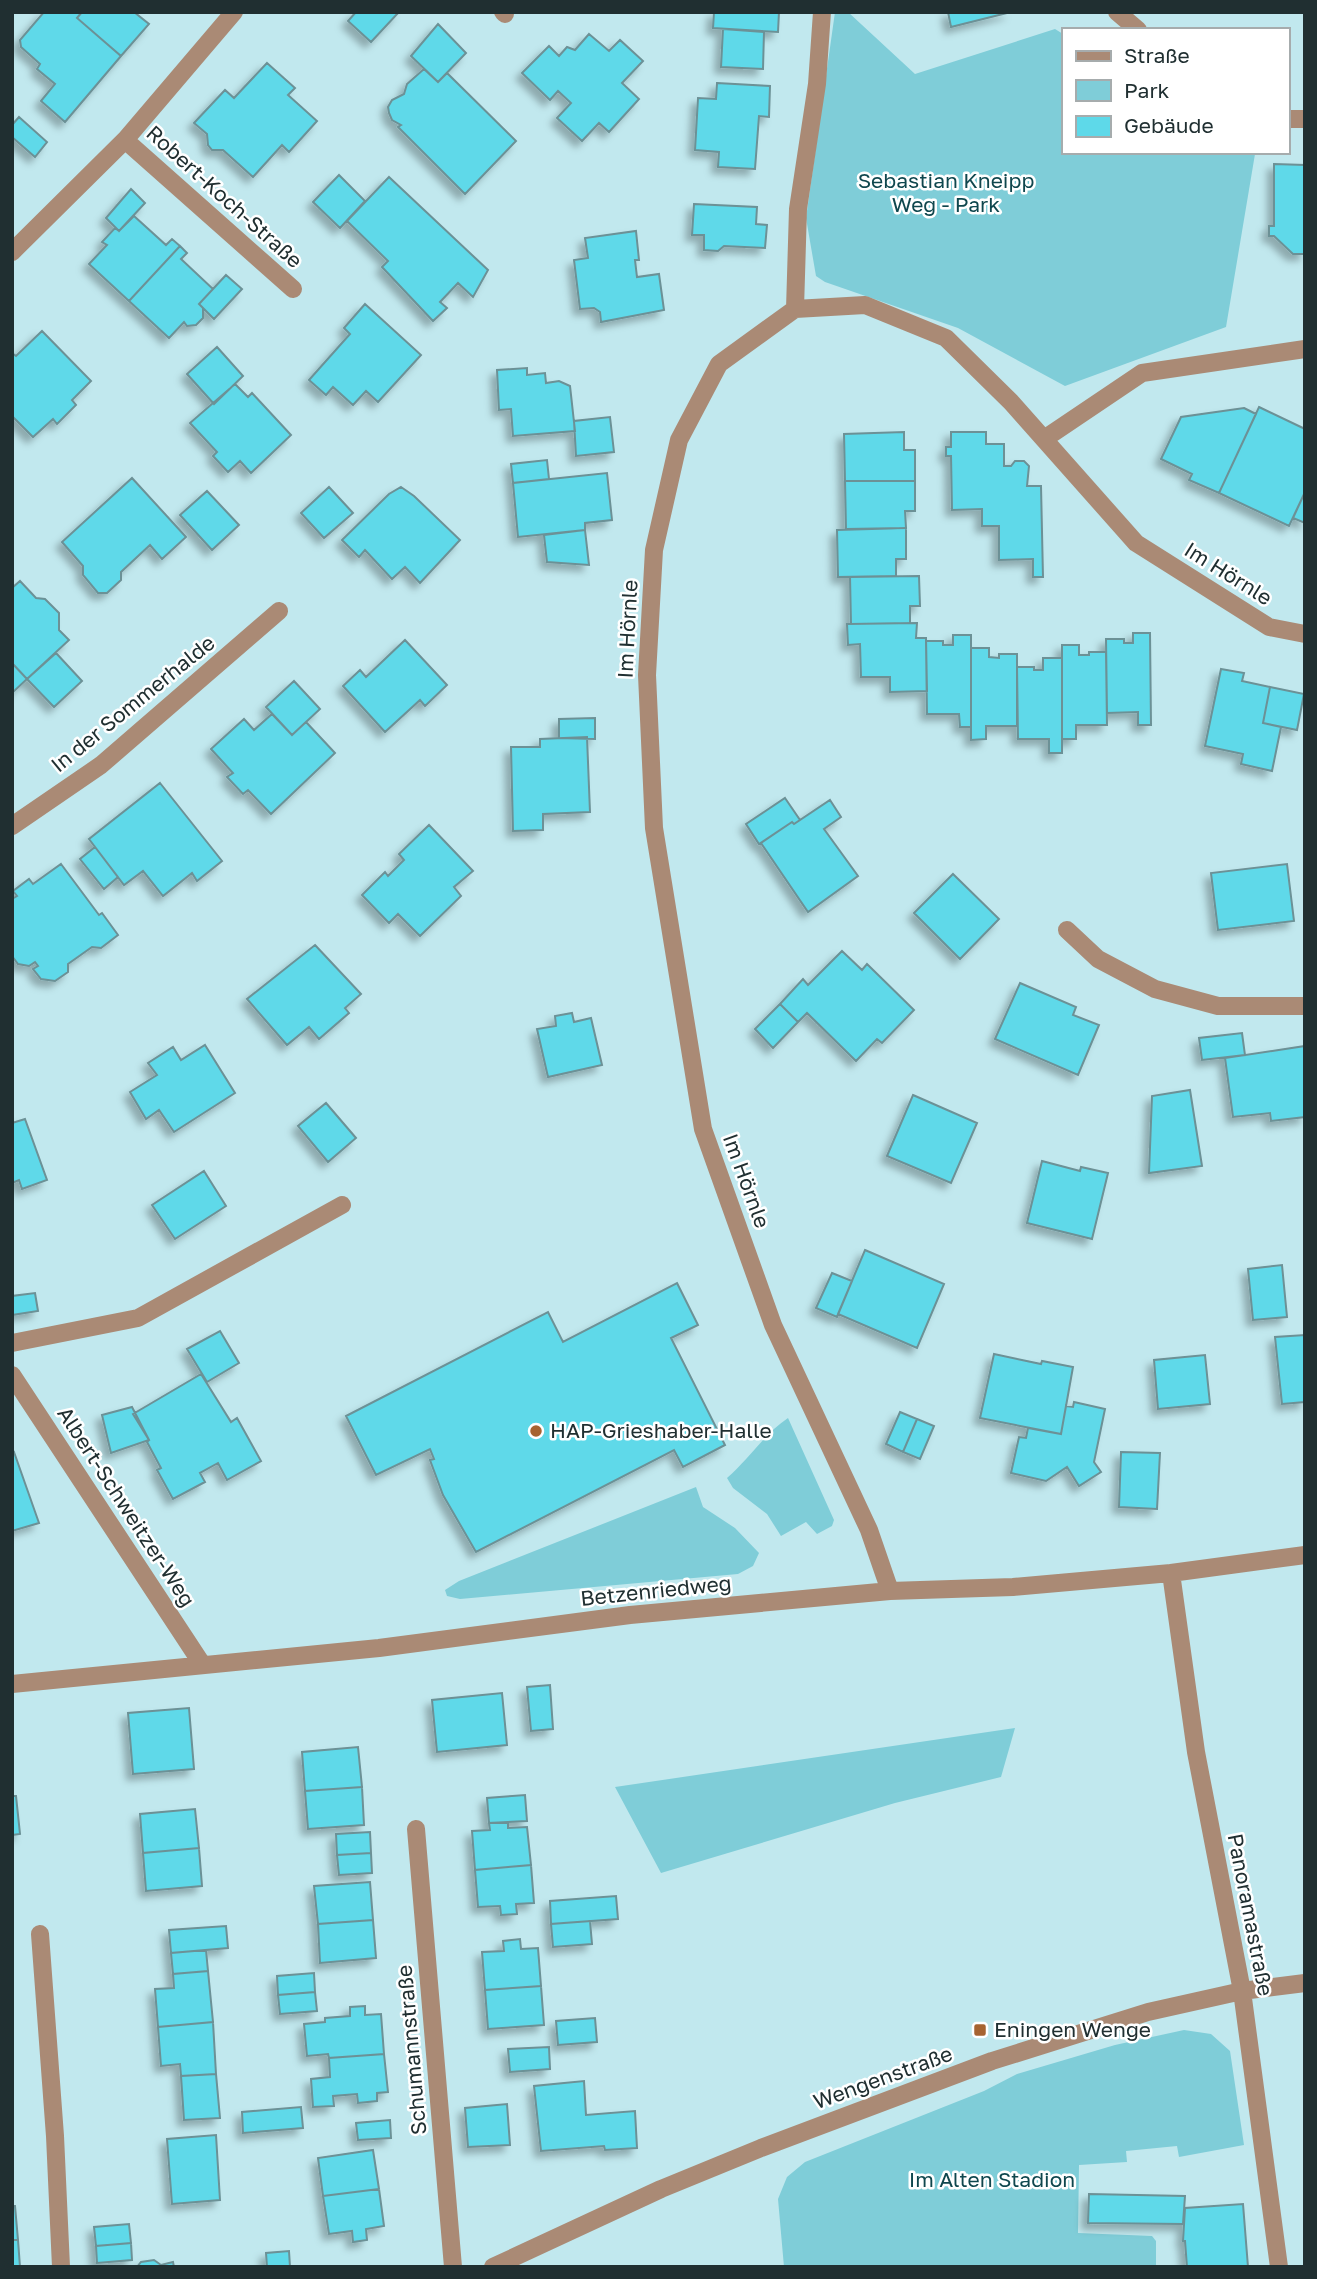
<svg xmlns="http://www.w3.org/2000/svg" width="1317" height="2279" font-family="'Golos Text',sans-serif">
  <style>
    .green { fill: #7fcdd8 }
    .building { fill: #5ed9e9; stroke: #6c9196; stroke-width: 2; filter: url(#shadow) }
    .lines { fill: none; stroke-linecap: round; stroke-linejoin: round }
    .minor { stroke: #aa8a75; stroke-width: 18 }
    .poi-dot { fill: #a66331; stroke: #fff; stroke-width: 2.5 }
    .labels { text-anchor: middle; stroke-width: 5; stroke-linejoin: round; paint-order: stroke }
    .park-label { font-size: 21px; fill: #0f474e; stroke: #fff }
    .street-label { font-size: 21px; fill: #202f31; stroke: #fff }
    .poi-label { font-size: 21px; fill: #202f31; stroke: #fff; text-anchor: start }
  </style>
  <defs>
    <filter id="shadow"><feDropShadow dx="-6" dy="6" stdDeviation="3.5" flood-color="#0004"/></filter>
  </defs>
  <rect width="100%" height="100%" fill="#c1e8ee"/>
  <path class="green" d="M835,12H848L915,74L1055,29L1063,34V152L1255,154L1226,327L1065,386L958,328L825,282L816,276L806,218Z
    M788,1418L834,1520L832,1526L817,1534L806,1522L781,1536L767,1514L733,1488L727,1478C749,1459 764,1434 788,1418Z
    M696,1487L703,1507L735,1528L759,1553L753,1566L738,1574L460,1599L447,1596L445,1590L459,1581Z
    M1015,1728L1001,1777L895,1803L661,1873L615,1787Z
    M1184,2030L1211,2034L1230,2051L1244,2145L1179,2157L1177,2146L1126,2151L1127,2162L1079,2165L1078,2233L1152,2236L1156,2241V2267H784L778,2199L787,2177L805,2162L984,2091L1017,2074L1115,2045Z"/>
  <path class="building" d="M44,12H82L77,18L121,56L65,122L41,101L55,84L37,69L40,64L21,47L20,40Z
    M82,12H134L149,24L121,56L77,18Z
    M356,12H399L371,42L348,21Z
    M714,12H779L778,32L713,28Z
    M948,12H1011L951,27Z
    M438,24L466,53L438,82L411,56Z
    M723,29L764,32L763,69L721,67Z
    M589,34L609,51L620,40L643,61L622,83L639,99L609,132L599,123L582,141L557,118L571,103L558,91L550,100L522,73L549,46L559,56L567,47L575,50Z
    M267,63L295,88L288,95L317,121L289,152L282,145L253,177L223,150H212L208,145L207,134L194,123L225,90L234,98Z
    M424,69L438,82L447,73L516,141L465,194L398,127L401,125L392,120L389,113L388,107L392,100L404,94L407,84Z
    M717,83L770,86L769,117L759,116L755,169L718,167L719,152L695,150L698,98L716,99Z
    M19,117L47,142L35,157L12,137V125Z
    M1274,164L1305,165V254H1293L1274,236H1269V226H1274Z
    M339,175L365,201L340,228L313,202Z
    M389,177L488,270L473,297L458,283L440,302L447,308L433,321L382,267L388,261L347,221Z
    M131,189L145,203L119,231L106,218Z
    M694,204L757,207L756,224L767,225L765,248L724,246L718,251L704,250V235H692Z
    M134,216L166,245L172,239L180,246L129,301L89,264L107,245L102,242L115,228L119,231Z
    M636,231L639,260H635L637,277L659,274L664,310L601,322L600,312L594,308L580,309L574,260L588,258L585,238Z
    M180,246L187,253L181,259L213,289L199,304L203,308V318L196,325L187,326L184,322L169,338L129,301Z
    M226,275L242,289L214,319L199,304Z
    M365,304L421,355L378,402L366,391L353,405L333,387L326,395L309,380L350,334L344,328Z
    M42,331L91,381L72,400L76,405L57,424L53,419L33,437L12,416V353L16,356Z
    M217,347L243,376L214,404L187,374Z
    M527,368V375L545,373L546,383L559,381L570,386L575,431L513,436L511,409L499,410L497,370Z
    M235,384L248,397L252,393L291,435L251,473L240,461L228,472L213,456L217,452L190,423Z
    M1259,407L1305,429V492L1289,526L1219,493Z
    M1244,408L1256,414L1219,493L1189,480L1192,474L1161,459L1181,417Z
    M610,417L614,452L576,456L574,421Z
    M904,432V450H915V481H845L844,434Z
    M951,432H986V444H1004V466H1011L1015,461H1024L1029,466L1027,486H1041L1043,577H1033V559L999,560V526H982V509L952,510L951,456H946V447H951Z
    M547,460L549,479L513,483L511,464Z
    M607,473L612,520L585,523V530L518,537L513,483Z
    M132,478L186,537L162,559L150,545L121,572V580L107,593H98L83,575V566L62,542Z
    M845,481H915V511H905L906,528L846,529Z
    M329,487L353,513L324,538L301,513Z
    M401,487L414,496L460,540L420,583L405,567L392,579L365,550L359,557L342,540L389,494Z
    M207,491L239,525L212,550L180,515Z
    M1305,492V523L1293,518Z
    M906,528V559H896V576L838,577L837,530Z
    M585,530L589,565L547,562L544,535Z
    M919,576L920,606H910V623L851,624L850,577Z
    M20,581L36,598L45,599L59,613V630L69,640L27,679L12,663V588Z
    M917,623L916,638H926L927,691L890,692V677H861L860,644L848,645L847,624Z
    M1133,633H1150L1151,725H1138V712L1107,713L1106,639H1124V643H1133Z
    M953,635H971V727H960L959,714H927L926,641H943V645H953Z
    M405,640L447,685L425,706L420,700L385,732L343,686L360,670L366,677Z
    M1062,645H1079V655H1089V652H1106L1107,725H1076V739H1062Z
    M971,648H989V657L999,658V654H1017V726H986V739L971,740Z
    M56,653L82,681L54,707L27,679Z
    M1043,658H1062V753H1049V739H1018L1017,667H1034V670H1043Z
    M12,663L27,679L12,693Z
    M1221,669L1244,673L1242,681L1270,687L1263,723L1281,727L1272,771L1241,764L1243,754L1205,746Z
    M294,681L320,709L292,735L266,707Z
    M1270,687L1304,694L1297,730L1263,723Z
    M272,714L292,735L306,722L335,753L271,814L248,790L243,794L227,777L233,773L211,749L244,719L254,730Z
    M595,718V739L559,738V719Z
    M587,737L590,812L543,814V830L513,831L511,747H540V739Z
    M160,783L222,861L197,881L192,873L163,896L143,871L124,885L89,839Z
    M785,798L800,820L794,824L792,822L759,844L746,824Z
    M830,800L841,817L824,829L858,876L808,912L761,843L792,822L794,824Z
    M429,825L473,871L454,887L461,896L420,936L398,914L389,923L362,895L385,872L388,876L404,860L399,854Z
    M95,847L118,877L104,889L80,859Z
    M61,864L99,915L102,913L118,935L101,948L92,947L68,964V972L55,981L41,979L33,969L38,966L35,962L29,966L18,964L12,956V899L17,896L13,891L29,879L33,884Z
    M1287,864L1294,921L1218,930L1211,873Z
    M953,874L999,919L960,959L914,913Z
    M315,945L361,994L345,1008L349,1013L319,1039L309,1027L287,1045L247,999Z
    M842,951L862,970L867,964L914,1010L882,1043L877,1039L856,1061L807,1013L798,1022L780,1004L803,979L808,985Z
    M1020,983L1076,1007L1073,1015L1099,1025L1078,1075L995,1039Z
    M780,1004L798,1022L773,1048L755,1029Z
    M572,1013L574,1022L591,1018L602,1065L548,1077L537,1029L556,1026L555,1016Z
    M1242,1033L1245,1055L1202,1060L1199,1038Z
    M205,1045L235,1093L174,1132L159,1110L146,1119L130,1092L157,1075L148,1063L173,1047L181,1060Z
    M1305,1046V1117L1271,1121L1270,1113L1233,1117L1225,1058Z
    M1190,1090L1202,1166L1149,1173L1152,1096Z
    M913,1095L977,1123L951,1183L887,1156Z
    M326,1103L356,1138L328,1162L298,1126Z
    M25,1119L47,1180L22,1189L19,1180L12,1183V1123Z
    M1042,1161L1080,1171L1081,1167L1108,1173L1092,1239L1027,1223Z
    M204,1171L226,1206L175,1239L152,1205Z
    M865,1250L944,1284L917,1348L838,1314Z
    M1282,1265L1287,1317L1253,1320L1248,1269Z
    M832,1273L852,1281L837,1317L816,1308Z
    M677,1283L698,1325L671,1338L725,1445L683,1467L674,1450L476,1552L443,1495L430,1460L434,1459L430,1449L376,1475L346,1416L548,1312L563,1342Z
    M35,1293L38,1311L12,1315V1296Z
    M220,1331L239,1363L207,1382L187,1349Z
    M1305,1335V1402L1282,1404L1275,1337Z
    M994,1354L1041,1364L1042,1361L1073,1367L1061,1434L980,1418Z
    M1205,1355L1210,1404L1158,1409L1154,1360Z
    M201,1374L231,1422L237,1418L261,1461L227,1480L218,1463L200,1473L205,1482L173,1499L157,1470L161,1468L147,1442L149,1440L133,1414Z
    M1074,1402L1105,1409L1094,1462L1101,1472L1079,1486L1067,1467L1046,1481L1011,1473L1019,1437L1026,1438L1028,1428L1061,1434L1066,1406L1073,1407Z
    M132,1407L149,1440L111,1453L102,1415Z
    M900,1412L917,1419L903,1452L886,1444Z
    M917,1419L934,1426L920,1459L903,1452Z
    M14,1452L39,1523L12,1531V1453Z
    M1121,1452L1160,1453L1157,1509L1119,1507Z
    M550,1685L553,1729L531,1731L527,1687Z
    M502,1693L507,1745L437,1752L432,1700Z
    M189,1708L194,1769L133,1774L128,1713Z
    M358,1747L362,1787L305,1791L302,1752Z
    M362,1787L364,1825L308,1829L305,1791Z
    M525,1795L527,1821L489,1823L487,1798Z
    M12,1796H16L20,1834L12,1835Z
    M195,1809L199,1848L143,1853L140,1814Z
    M508,1822V1828L527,1827L531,1865L475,1870L472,1831L490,1830L489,1823Z
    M370,1832L371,1853L337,1855L336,1834Z
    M199,1848L202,1886L146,1891L143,1853Z
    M371,1853L372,1873L339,1875L337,1855Z
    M531,1865L534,1903L516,1904L517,1914L501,1915L500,1906L478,1907L475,1870Z
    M370,1882L373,1920L318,1924L314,1886Z
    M616,1896L618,1919L551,1924L550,1901Z
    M373,1920L376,1958L320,1963L318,1924Z
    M590,1921L592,1944L553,1947L551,1924Z
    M226,1926L228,1948L171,1953L169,1930Z
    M520,1939L521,1949L538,1948L541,1986L485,1990L482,1952L504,1951L503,1941Z
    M206,1950L208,1971L173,1974L171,1953Z
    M208,1971L213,2022L158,2027L155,1989L174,1988L173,1974Z
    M314,1973L315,1992L278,1995L277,1976Z
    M541,1986L544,2025L488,2029L485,1990Z
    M315,1992L317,2011L280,2014L278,1995Z
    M365,2006V2015L381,2014L384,2054L329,2058L328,2054L307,2056L304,2024L325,2022V2018L350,2016V2007Z
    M595,2018L597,2042L558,2045L556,2021Z
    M213,2022L216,2074L181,2076L180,2064L161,2066L158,2027Z
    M549,2047L550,2069L510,2072L508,2049Z
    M384,2054L388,2092L377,2093V2101L358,2103L357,2094L333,2096L334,2106L313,2107L311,2079L330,2077L329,2058Z
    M216,2074L220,2118L184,2120L181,2076Z
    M584,2081L586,2115L635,2111L637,2148L605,2150L604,2146L541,2151L534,2086Z
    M507,2104L510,2145L468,2147L465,2108Z
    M301,2107L303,2128L243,2133L242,2112Z
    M390,2120L391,2138L358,2140L356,2123Z
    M216,2135L220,2200L172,2204L167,2139Z
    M373,2150L379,2189L323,2196L318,2158Z
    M379,2189L384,2226L366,2229L367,2240L353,2242L352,2231L329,2234L323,2196Z
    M1089,2194L1185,2196L1183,2224L1088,2223Z
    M1243,2204L1248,2267H1187L1185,2241H1183L1185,2208Z
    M12,2206H15L18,2240H12Z
    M129,2224L131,2243L96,2246L94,2227Z
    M12,2240H18L20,2267H12Z
    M131,2243L132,2260L97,2263L96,2246Z
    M289,2251L290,2267H267L266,2253Z
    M154,2260L161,2265L173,2262L174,2267H137L141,2262Z"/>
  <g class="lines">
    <path class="minor" d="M503,12L505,14
      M1117,12L1138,30
      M1287,119H1305
      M125,140L293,289
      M12,252L125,140L234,12
      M795,309L798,209L817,84L822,12
      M1044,439L1142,373L1305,349
      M12,826L101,765L279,611
      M1067,930L1098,959L1155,989L1218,1006H1305
      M12,1343L138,1318L342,1205
      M12,1375L202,1664
      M1171,1573L1196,1752L1242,1991L1279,2267
      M890,1591L869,1530L773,1325L703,1129L654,828L647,675L654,550L679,440L719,364L795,309L865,305L946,338L1011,402L1136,543L1269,627L1305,634
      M12,1684L379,1648L630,1615L890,1591L1013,1587L1171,1573L1305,1555
      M416,1829L453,2267
      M40,1934L55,2136L61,2267
      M493,2267L661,2189L761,2148L992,2061L1148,2012L1242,1991L1305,1983"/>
  </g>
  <g class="poi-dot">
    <circle cx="536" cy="1431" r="7"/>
    <rect x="973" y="2023" width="14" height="14" rx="3.5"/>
  </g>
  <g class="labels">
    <g class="park-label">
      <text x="946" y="188">Sebastian Kneipp<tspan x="946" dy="24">Weg - Park</tspan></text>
      <text x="992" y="2187">Im Alten Stadion</text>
    </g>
    <g class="street-label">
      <text transform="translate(224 197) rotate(42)" y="7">Robert-Koch-Straße</text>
      <text transform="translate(1228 574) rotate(32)" y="7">Im Hörnle</text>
      <text transform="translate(628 629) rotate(-87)" y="7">Im Hörnle</text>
      <text transform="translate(133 704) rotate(-39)" y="7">In der Sommerhalde</text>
      <text transform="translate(746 1181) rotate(70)" y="7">Im Hörnle</text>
      <text transform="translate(126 1507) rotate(57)" y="7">Albert-Schweitzer-Weg</text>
      <text transform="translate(656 1591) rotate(-6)" y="7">Betzenriedweg</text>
      <text transform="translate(1250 1915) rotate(79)" y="7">Panoramastraße</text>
      <text transform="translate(412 2050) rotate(-95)" y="7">Schumannstraße</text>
      <text transform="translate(883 2078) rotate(-20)" y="7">Wengenstraße</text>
    </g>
    <g class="poi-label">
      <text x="550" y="1438">HAP-Grieshaber-Halle</text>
      <text x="994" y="2037">Eningen Wenge</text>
    </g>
  </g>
  <rect width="1317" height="2279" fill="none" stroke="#202f31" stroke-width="28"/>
  <rect x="1062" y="28" width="228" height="126" fill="#ffffff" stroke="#a6acad" stroke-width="2"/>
  <rect x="1076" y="51" width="35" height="10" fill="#aa8a75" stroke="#a6acad" stroke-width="2"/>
  <text x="1124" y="63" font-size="21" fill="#202f31">Straße</text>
  <rect x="1076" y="80" width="35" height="21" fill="#7fcdd8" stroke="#a6acad" stroke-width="2"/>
  <text x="1124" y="98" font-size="21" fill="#202f31">Park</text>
  <rect x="1076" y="116" width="35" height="21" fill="#5ed9e9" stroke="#a6acad" stroke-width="2"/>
  <text x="1124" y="133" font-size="21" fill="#202f31">Gebäude</text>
</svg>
